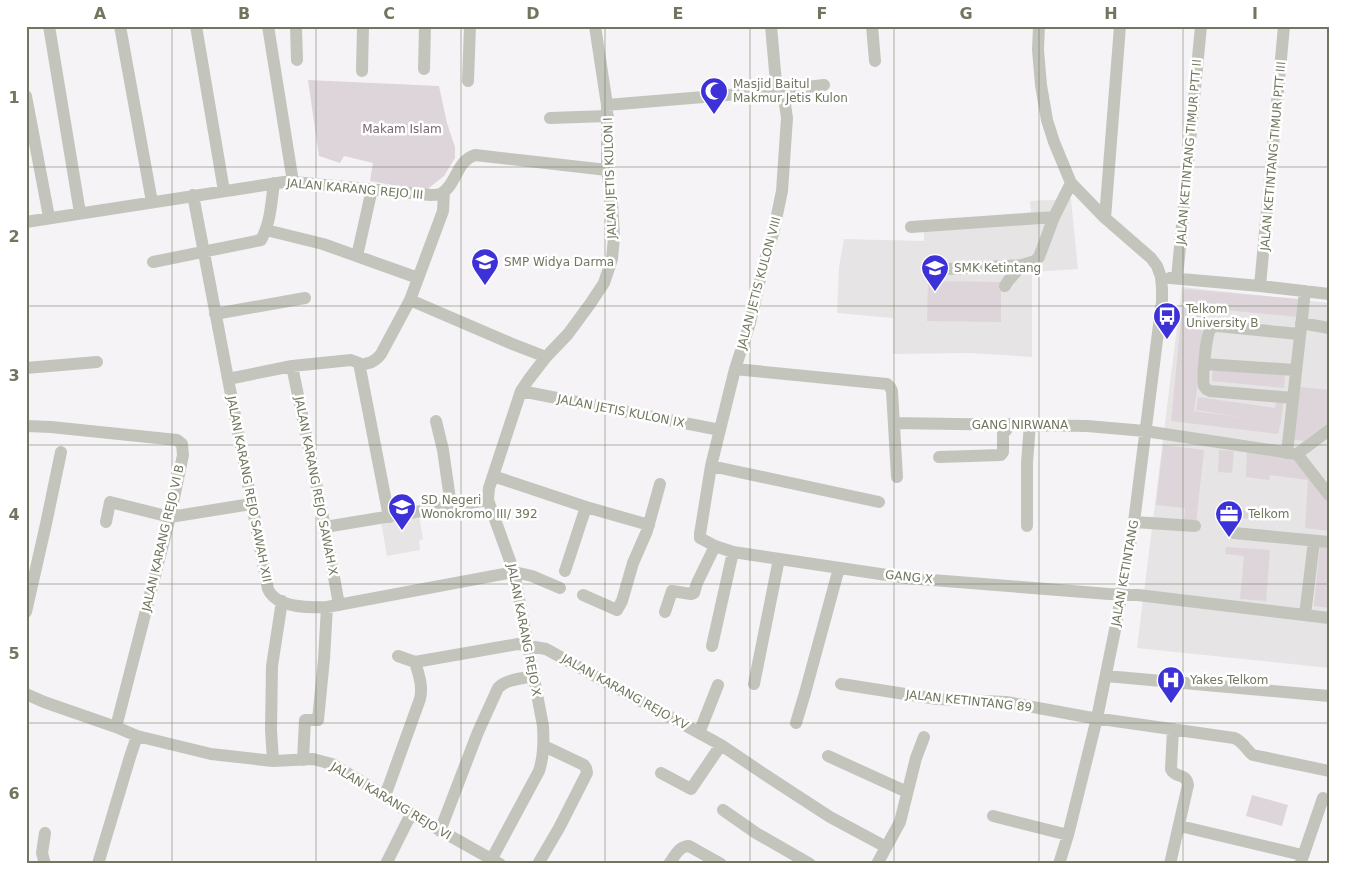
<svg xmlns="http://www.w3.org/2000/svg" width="1355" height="890" font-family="'DejaVu Sans',sans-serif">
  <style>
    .built { fill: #e6e4e4 }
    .green { fill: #ddd5da }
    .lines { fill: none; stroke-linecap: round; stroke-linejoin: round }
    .minor { stroke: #c3c5bd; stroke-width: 12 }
    .grid { fill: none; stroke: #70775e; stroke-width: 1; stroke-opacity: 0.55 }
    .labels { text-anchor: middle; stroke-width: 5; stroke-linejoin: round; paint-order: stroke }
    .poi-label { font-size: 12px; fill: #70775e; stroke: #fff; text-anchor: start }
    .park-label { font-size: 12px; fill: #7a666d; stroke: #fff }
    .street-label { font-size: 12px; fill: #70775e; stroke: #fff }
    .neatline { fill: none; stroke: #70775e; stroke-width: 2 }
    .grid-label { font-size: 16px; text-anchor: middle; font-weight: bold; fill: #70775e }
  </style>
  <rect width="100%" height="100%" fill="#f6f3f6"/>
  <path class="built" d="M1071,199L1078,269L1032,272V357L969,353L893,354V318L837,313L839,267L844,239L924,241V223L1031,212L1030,201Z
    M1182,287L1329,303V668L1137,648Z
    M419,516L423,539L419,541L420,550L387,556L381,522Z"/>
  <path class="green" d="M308,80L439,86L447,123L455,147V158L444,176L425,191L370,181L373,163L344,156L340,163L319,156Z
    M928,281L1001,282V322L927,321Z
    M1184,289L1300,299L1299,317L1204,308L1197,389L1194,411L1245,418L1196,410L1198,397L1275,408L1277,396L1284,397L1281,422L1278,434L1171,421Z
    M1213,367L1285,374L1284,388L1212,381Z
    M1291,386L1329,390V422L1304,441L1284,438Z
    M1163,445L1204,450L1196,523L1184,521L1185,508L1156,505Z
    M1219,450L1234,451L1232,473L1218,472Z
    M1247,452L1297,457L1329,499V531L1305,528L1308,480L1270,475L1269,480L1246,477Z
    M1231,509L1264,512L1263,520L1230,517Z
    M1226,547L1270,550L1266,601L1240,599L1244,556L1225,554Z
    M1320,547L1329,548V608L1314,606V604Z
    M1252,795L1288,805L1282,826L1246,816Z"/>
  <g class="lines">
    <path class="minor" d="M49,26L80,213
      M120,26L152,202
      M196,26L224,191
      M268,26L293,182
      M296,26L297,60
      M771,26L776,83L785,104L787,118L782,191L773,234L764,262L750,323L735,369L711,466L700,534V538L715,546L733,552L907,578L1109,594L1138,595L1329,618
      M872,26L875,61
      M1039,26L1038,50L1041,85L1047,120L1054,142L1071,183L1105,218L1151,258L1157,266L1161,277L1162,289V301L1134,522L1116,625L1097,718L1068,835L1059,864
      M424,69L425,26
      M362,71L363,26
      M468,81L470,26
      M26,96L49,217
      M607,105L764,92L824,85
      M550,118L608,116
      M193,195L268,589C276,608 310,608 327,607L514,572L532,576L560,588
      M1105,218L1120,26
      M26,222L284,182H293L431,195C435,195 439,195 442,193C457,184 456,161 475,155L607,170
      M911,227L1054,217L1071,183
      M266,230L323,244L418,278
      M357,256L372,189
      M153,262L261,240C271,222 271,203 274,183
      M948,269L1022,265L1035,261L1039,257L1054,217
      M1170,278L1260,286L1329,294
      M1177,278L1201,26
      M1005,286L1008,281L1022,265
      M1260,286L1284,26
      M410,300L510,343L546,357
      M215,314L305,298
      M1301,323L1329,328
      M1204,364L1295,370
      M360,365C370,363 375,362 381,354L410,300L443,211L444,192
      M292,366L325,527L339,605
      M26,368L97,362
      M735,369L887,384L890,387L892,391L897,477
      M228,379L292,366L351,360L359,363L389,517
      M521,391L720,430
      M1293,398L1210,391C1206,389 1206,389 1204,386C1202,380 1206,334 1210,330C1212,327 1213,327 1217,326L1299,334
      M436,421L443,450L451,506
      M894,423L1087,426L1145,431L1297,454L1329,495
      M26,426L51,427L177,440L182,444L183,455L170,517L116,727
      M1287,453L1305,291
      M1297,454L1329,430
      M939,457L1001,455L1003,452V434L1011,424
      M711,466L879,502
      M493,476L586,507L565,571
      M586,507L649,525
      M106,522L110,502L170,517L251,504
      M1134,522L1195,526
      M1027,526V463L1030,424
      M325,527L488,500
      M1234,533L1329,542
      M583,595L617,610L622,601L633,563L647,531L660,484
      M26,612L46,524L61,452
      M665,612L672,591L691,594L694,593L697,583L715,546
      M1305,615L1314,541
      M712,646L733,552
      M398,656L415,662L518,644L546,649L721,745L767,776L830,817L886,847
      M1106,676L1329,696
      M754,684L779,559
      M841,684L937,699L1006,702L1087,717L1234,738C1243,741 1246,750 1253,755L1329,771
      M26,694L44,702L116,727L137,736L211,754L273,761L313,759L332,764L385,796L411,814L500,864
      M796,723L805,693L839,568
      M699,733L718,685
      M828,756L907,792
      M303,760L305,720H318L324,659L327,607
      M273,761L271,730L272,666L282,601
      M661,773L691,789L721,745
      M385,796L420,699C423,686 419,675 415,662
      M723,810L756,833L810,864
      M993,816L1068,835
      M1180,826L1302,855
      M440,831L478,732L498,688C506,679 522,679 533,676
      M1301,862L1323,798
      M45,864L42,853L45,833
      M98,864L130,757L137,736
      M386,864L411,814
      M489,864L539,771C544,756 544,742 543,726L514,572L488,500L489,488L521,391L529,379L546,357L568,334L590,304L604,283L612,259L614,237L612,203L607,170V105L595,26
      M538,864L559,828L587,773L586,768L584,765L544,746
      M669,864C675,856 679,846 689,846L721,864
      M877,864L900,822L916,758L924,737
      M1170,864L1188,785C1186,772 1175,779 1171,769L1173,729"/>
  </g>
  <path class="grid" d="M172,26V864M316,26V864M461,26V864M605,26V864M750,26V864M894,26V864M1039,26V864M1183,26V864M26,167H1329M26,306H1329M26,445H1329M26,584H1329M26,723H1329"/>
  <defs>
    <g id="mosque-pin" transform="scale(1.4375)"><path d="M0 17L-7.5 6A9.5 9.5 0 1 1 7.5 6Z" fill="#3d32d8" stroke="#fff"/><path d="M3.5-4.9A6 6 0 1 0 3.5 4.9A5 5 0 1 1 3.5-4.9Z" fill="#fff"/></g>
    <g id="school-pin" transform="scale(1.4375)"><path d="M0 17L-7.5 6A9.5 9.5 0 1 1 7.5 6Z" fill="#3d32d8" stroke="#fff"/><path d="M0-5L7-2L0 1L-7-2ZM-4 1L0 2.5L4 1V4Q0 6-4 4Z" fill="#fff"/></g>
    <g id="bus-pin" transform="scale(1.4375)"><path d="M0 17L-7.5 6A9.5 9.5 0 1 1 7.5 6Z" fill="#3d32d8" stroke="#fff"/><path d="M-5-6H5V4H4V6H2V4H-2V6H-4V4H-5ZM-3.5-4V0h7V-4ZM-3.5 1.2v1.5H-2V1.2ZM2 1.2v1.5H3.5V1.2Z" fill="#fff"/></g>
    <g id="office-pin" transform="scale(1.4375)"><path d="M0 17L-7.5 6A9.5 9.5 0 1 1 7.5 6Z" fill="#3d32d8" stroke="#fff"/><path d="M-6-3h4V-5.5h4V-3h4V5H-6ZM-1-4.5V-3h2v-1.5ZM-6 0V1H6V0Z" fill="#fff"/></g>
    <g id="hospital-pin" transform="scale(1.4375)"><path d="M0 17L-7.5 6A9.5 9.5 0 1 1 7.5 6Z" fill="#3d32d8" stroke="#fff"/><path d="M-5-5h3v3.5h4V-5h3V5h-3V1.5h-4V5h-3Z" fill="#fff"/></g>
  </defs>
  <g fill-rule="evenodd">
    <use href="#mosque-pin" x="714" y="91"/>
    <use href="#school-pin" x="485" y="262"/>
    <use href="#school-pin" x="935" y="268"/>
    <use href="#bus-pin" x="1167" y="316"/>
    <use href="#school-pin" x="402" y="507"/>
    <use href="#office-pin" x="1229" y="514"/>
    <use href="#hospital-pin" x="1171" y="680"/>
  </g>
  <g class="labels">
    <g class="poi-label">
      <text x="733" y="88">Masjid Baitul<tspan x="733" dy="14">Makmur Jetis Kulon</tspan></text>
      <text x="504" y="266">SMP Widya Darma</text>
      <text x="954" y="272">SMK Ketintang</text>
      <text x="1186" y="313">Telkom<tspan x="1186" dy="14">University B</tspan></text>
      <text x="421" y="504">SD Negeri<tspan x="421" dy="14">Wonokromo III/ 392</tspan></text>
      <text x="1248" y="518">Telkom</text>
      <text x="1190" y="684">Yakes Telkom</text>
    </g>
    <g class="park-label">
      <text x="402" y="133">Makam Islam</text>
    </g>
    <g class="street-label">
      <text transform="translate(1189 152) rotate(-85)" y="4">JALAN KETINTANG TIMUR PTT II</text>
      <text transform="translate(1273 156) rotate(-85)" y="4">JALAN KETINTANG TIMUR PTT III</text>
      <text transform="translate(610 178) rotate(-92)" y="4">JALAN JETIS KULON I</text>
      <text transform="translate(355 189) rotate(5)" y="4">JALAN KARANG REJO III</text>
      <text transform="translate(759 283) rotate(-75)" y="4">JALAN JETIS KULON VIII</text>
      <text transform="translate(621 411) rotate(11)" y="4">JALAN JETIS KULON IX</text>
      <text x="1020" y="429">GANG NIRWANA</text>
      <text transform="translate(316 486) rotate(79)" y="4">JALAN KARANG REJO SAWAH X</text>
      <text transform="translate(249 489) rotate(79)" y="4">JALAN KARANG REJO SAWAH XII</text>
      <text transform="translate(163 538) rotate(-77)" y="4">JALAN KARANG REJO VI B</text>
      <text transform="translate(1125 573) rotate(-80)" y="4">JALAN KETINTANG</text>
      <text transform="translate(909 577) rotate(6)" y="4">GANG X</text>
      <text transform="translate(524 630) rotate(79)" y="4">JALAN KARANG REJO X</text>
      <text transform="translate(625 692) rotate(29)" y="4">JALAN KARANG REJO XV</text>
      <text transform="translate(969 701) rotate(6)" y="4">JALAN KETINTANG 89</text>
      <text transform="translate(391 801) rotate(31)" y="4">JALAN KARANG REJO VI</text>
    </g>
  </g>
  <rect width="1355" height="890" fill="none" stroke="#ffffff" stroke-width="55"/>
  <rect x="28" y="28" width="1300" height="834" class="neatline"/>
  <g class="grid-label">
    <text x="100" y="19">A</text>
    <text x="244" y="19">B</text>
    <text x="389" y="19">C</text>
    <text x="533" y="19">D</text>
    <text x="678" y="19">E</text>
    <text x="822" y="19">F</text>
    <text x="966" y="19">G</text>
    <text x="1111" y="19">H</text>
    <text x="1255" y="19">I</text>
    <text x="14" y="103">1</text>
    <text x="14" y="242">2</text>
    <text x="14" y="381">3</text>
    <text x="14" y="520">4</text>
    <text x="14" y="659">5</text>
    <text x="14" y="799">6</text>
  </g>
</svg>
